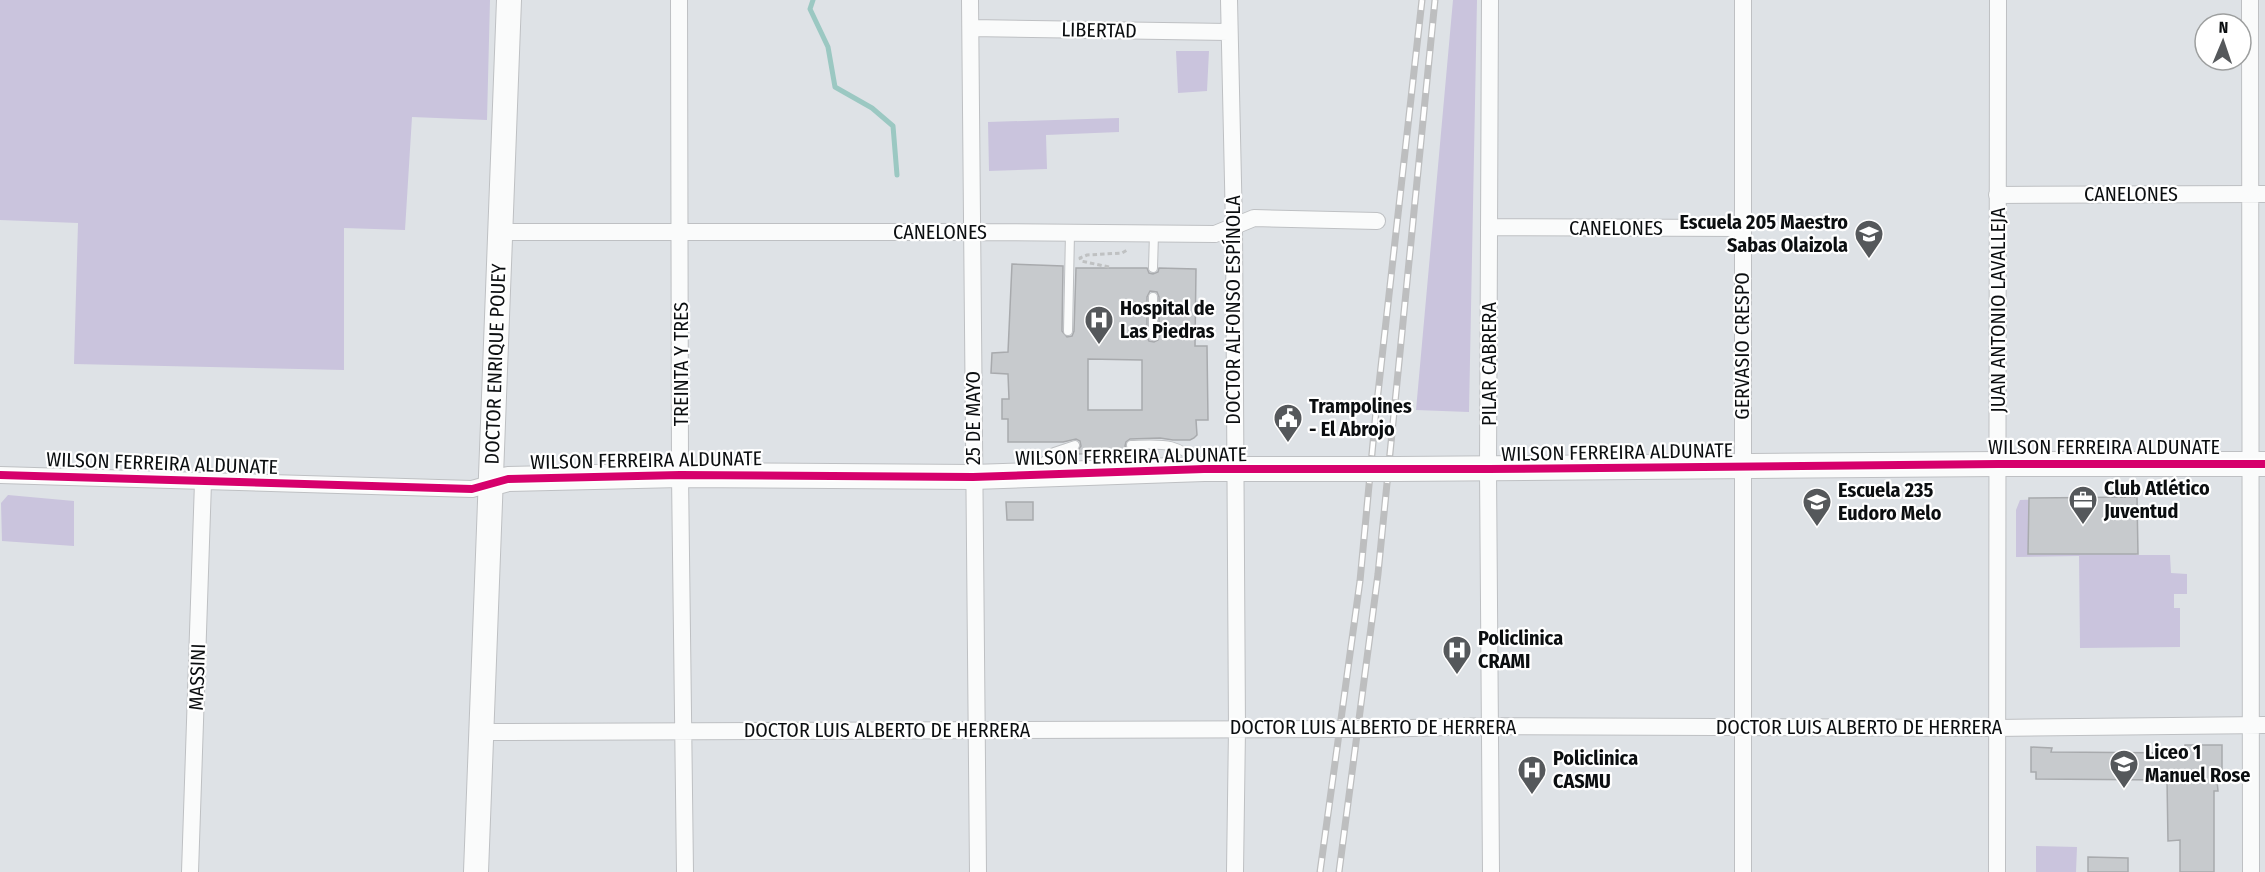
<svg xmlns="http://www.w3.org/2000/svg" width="2265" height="872" font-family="'Fira Sans Condensed',sans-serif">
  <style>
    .green { fill: #cac4dd }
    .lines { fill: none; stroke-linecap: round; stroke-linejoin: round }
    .stream { stroke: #9bc8c2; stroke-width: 5 }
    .building { fill: #c7cacd; stroke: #a8aaad; stroke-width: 1.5; fill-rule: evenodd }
    .lane-casing { stroke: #bec0c3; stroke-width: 10 }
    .street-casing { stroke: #bec0c3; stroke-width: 18 }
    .secondary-casing { stroke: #bec0c3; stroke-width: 26 }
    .path { stroke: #bfc1c2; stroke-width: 3; stroke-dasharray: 4.5 3; stroke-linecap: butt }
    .lane { stroke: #fafbfb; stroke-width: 8 }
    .street { stroke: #fafbfb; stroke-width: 16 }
    .secondary { stroke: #fafbfb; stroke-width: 24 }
    .rail-casing { stroke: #bdbebf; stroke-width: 7 }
    .rail { stroke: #fff; stroke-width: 4.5; stroke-dasharray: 14; stroke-linecap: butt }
    .street-bridge-casing { stroke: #bec0c3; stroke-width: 18; stroke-linecap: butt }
    .secondary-bridge-casing { stroke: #bec0c3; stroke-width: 26; stroke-linecap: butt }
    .street-bridge { stroke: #fafbfb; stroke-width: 16 }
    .secondary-bridge { stroke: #fafbfb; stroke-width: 24 }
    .cycleway-casing { stroke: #fff; stroke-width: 11 }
    .cycleway { stroke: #d6006c; stroke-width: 8 }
    .labels { text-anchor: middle; stroke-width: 4.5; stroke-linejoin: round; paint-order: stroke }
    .street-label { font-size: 20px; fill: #0b0e10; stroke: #fff }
    .poi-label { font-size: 20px; font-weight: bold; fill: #0b0e10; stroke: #fff; text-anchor: start }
  </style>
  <rect width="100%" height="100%" fill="#dee2e6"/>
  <path class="green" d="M0,0H490L487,120L412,117L405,230L344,228V370L74,364L78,223L0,220Z
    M1453,0H1477L1469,412L1416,410Z
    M1176,51H1209L1207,91L1178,93Z
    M1119,118V132L1046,135L1047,169L989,171L988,122Z
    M8,495L74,501V546L2,541L1,503Z
    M2135,496L2136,555H2170L2171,573L2187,574V594H2174V608H2180V647L2080,648L2079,556L2016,557V510L2020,500Z
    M2036,846L2077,847L2076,872H2036Z"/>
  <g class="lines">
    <path class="stream" d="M813,0L810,9L828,47L835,87L872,108L893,126L897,175"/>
  </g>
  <path class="building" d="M1012,264L1063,266L1062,331L1067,337L1072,336L1074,331L1076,268H1147L1149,273L1153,274L1158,272L1159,268L1196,269L1195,346H1207L1208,420H1196L1197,435L1194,438L1190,440H1173L1160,438L1130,439L1126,442L1125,446L1131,453L1075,454L1081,446L1080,441L1076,439L1063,442H1008V419H1002V399H1009L1008,374L991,373L992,353L1008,352ZM1150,291L1157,292L1159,297V336L1158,340L1154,342L1149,341L1147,336V297ZM1088,359L1142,360V410H1088Z
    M2137,497L2138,554H2028L2029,498Z
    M1006,502H1033V520H1007Z
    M2185,745H2222V781H2217L2218,791H2214V872H2180V840L2168,841L2167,780L2036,779V772H2031V747L2052,748L2051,752L2185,753Z
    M2088,857L2128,858V872H2088Z"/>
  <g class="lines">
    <g class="lane-casing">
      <path id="lane" d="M1153,268L1154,234
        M1068,331L1070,233
        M1153,336V297
        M1131,445C1161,444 1178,441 1200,465
        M1036,469L1054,452L1075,445"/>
    </g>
    <g class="street-casing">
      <path id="street" d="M679,0L680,475L685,872
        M970,0L978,872
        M1229,0L1234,227L1237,729L1235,872
        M1490,0L1488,469L1491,872
        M2250,0L2251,872
        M971,28L1228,32
        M1997,195L2265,194
        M1489,227L1743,228
        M500,232H973L1215,234L1254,218L1377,221
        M0,475L472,489L490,484
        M1372,729L1491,726L1996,728L2265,725
        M481,732L1329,729
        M190,872L203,482
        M1743,872V0
        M1997,872L1998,0"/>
    </g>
    <g class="secondary-casing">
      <path id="secondary" d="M1397,469L1998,464H2265
        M490,484L508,479L680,475L973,477L1204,469H1360
        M476,872L509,0"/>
    </g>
    <path class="path" d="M1109,267L1081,261L1080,258L1087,255L1122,253L1127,250"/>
    <use href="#lane" class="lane"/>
    <use href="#street" class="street"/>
    <use href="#secondary" class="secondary"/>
    <g class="rail-casing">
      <path id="rail" d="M1320,872L1360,581L1376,411L1422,0
        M1339,872L1378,574L1435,0"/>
    </g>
    <use href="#rail" class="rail"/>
    <g class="street-bridge-casing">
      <path id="street-bridge" d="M1329,729H1372"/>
    </g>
    <g class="secondary-bridge-casing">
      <path id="secondary-bridge" d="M1360,469H1397"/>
    </g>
    <use href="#street-bridge" class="street-bridge"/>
    <use href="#secondary-bridge" class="secondary-bridge"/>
    <g class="cycleway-casing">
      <path id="cycleway" d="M0,475L472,489L508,479L680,475L973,477L1204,469H1488L1998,464H2265"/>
    </g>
    <use href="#cycleway" class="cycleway"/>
  </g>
  <defs>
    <g id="school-pin" transform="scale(1.5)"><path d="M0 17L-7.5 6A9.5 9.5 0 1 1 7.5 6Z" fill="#55585b" stroke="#fff"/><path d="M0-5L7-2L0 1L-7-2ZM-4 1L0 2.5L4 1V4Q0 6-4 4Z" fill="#fff"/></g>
    <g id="hospital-pin" transform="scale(1.5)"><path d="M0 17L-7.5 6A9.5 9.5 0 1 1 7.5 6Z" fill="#55585b" stroke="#fff"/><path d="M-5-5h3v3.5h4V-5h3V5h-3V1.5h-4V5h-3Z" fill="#fff"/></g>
    <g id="civic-pin" transform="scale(1.5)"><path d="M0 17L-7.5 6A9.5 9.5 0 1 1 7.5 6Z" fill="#55585b" stroke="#fff"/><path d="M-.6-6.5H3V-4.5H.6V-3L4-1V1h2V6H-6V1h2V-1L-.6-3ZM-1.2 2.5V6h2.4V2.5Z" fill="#fff"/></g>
    <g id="office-pin" transform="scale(1.5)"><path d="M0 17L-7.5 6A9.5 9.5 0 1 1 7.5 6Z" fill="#55585b" stroke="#fff"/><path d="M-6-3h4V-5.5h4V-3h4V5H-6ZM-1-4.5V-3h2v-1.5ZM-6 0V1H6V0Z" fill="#fff"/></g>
  </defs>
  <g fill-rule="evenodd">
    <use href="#school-pin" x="1869" y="234"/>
    <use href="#hospital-pin" x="1099" y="320"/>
    <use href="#civic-pin" x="1288" y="418"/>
    <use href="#office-pin" x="2083" y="500"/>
    <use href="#school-pin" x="1817" y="502"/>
    <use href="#hospital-pin" x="1457" y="650"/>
    <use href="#school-pin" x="2124" y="764"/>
    <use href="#hospital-pin" x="1532" y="770"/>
  </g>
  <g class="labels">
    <g class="street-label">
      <text transform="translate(1099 30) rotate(1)" y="7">LIBERTAD</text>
      <text x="2131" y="201">CANELONES</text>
      <text x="1616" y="235">CANELONES</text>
      <text x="940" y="239">CANELONES</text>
      <text transform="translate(1233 310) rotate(-90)" y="7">DOCTOR ALFONSO ESPÍNOLA</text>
      <text transform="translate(1998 310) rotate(-90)" y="7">JUAN ANTONIO LAVALLEJA</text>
      <text transform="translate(1742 346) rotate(-90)" y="7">GERVASIO CRESPO</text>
      <text transform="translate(495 364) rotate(-88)" y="7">DOCTOR ENRIQUE POUEY</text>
      <text transform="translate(681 364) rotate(-90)" y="7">TREINTA Y TRES</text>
      <text transform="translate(1489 364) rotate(-90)" y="7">PILAR CABRERA</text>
      <text transform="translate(973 418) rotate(-90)" y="7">25 DE MAYO</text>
      <text x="2104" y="454">WILSON FERREIRA ALDUNATE</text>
      <text transform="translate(1617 452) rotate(-1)" y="7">WILSON FERREIRA ALDUNATE</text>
      <text transform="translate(1131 456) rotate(-1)" y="7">WILSON FERREIRA ALDUNATE</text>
      <text transform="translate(646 460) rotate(-1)" y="7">WILSON FERREIRA ALDUNATE</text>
      <text transform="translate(162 463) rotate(2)" y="7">WILSON FERREIRA ALDUNATE</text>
      <text transform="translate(197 677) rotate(-88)" y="7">MASSINI</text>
      <text x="1373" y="734">DOCTOR LUIS ALBERTO DE HERRERA</text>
      <text x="1859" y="734">DOCTOR LUIS ALBERTO DE HERRERA</text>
      <text x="887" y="737">DOCTOR LUIS ALBERTO DE HERRERA</text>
    </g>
    <g class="poi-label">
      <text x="1848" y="229" text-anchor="end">Escuela 205 Maestro<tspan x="1848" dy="23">Sabas Olaizola</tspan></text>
      <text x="1120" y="315">Hospital de<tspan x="1120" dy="23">Las Piedras</tspan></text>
      <text x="1309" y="413">Trampolines<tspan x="1309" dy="23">- El Abrojo</tspan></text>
      <text x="2104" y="495">Club Atlético<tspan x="2104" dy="23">Juventud</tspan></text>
      <text x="1838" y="497">Escuela 235<tspan x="1838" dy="23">Eudoro Melo</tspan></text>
      <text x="1478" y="645">Policlinica<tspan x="1478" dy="23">CRAMI</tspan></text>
      <text x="2145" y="759">Liceo 1<tspan x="2145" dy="23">Manuel Rose</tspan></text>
      <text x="1553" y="765">Policlinica<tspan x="1553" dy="23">CASMU</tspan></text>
    </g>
  </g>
  <g transform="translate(2223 42) rotate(2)"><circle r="28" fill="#ffffff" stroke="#9d9f9f" stroke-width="1.5"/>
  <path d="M0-4.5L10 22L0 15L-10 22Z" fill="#55585b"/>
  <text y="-9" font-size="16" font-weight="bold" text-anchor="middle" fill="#0b0e10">N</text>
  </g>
</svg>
